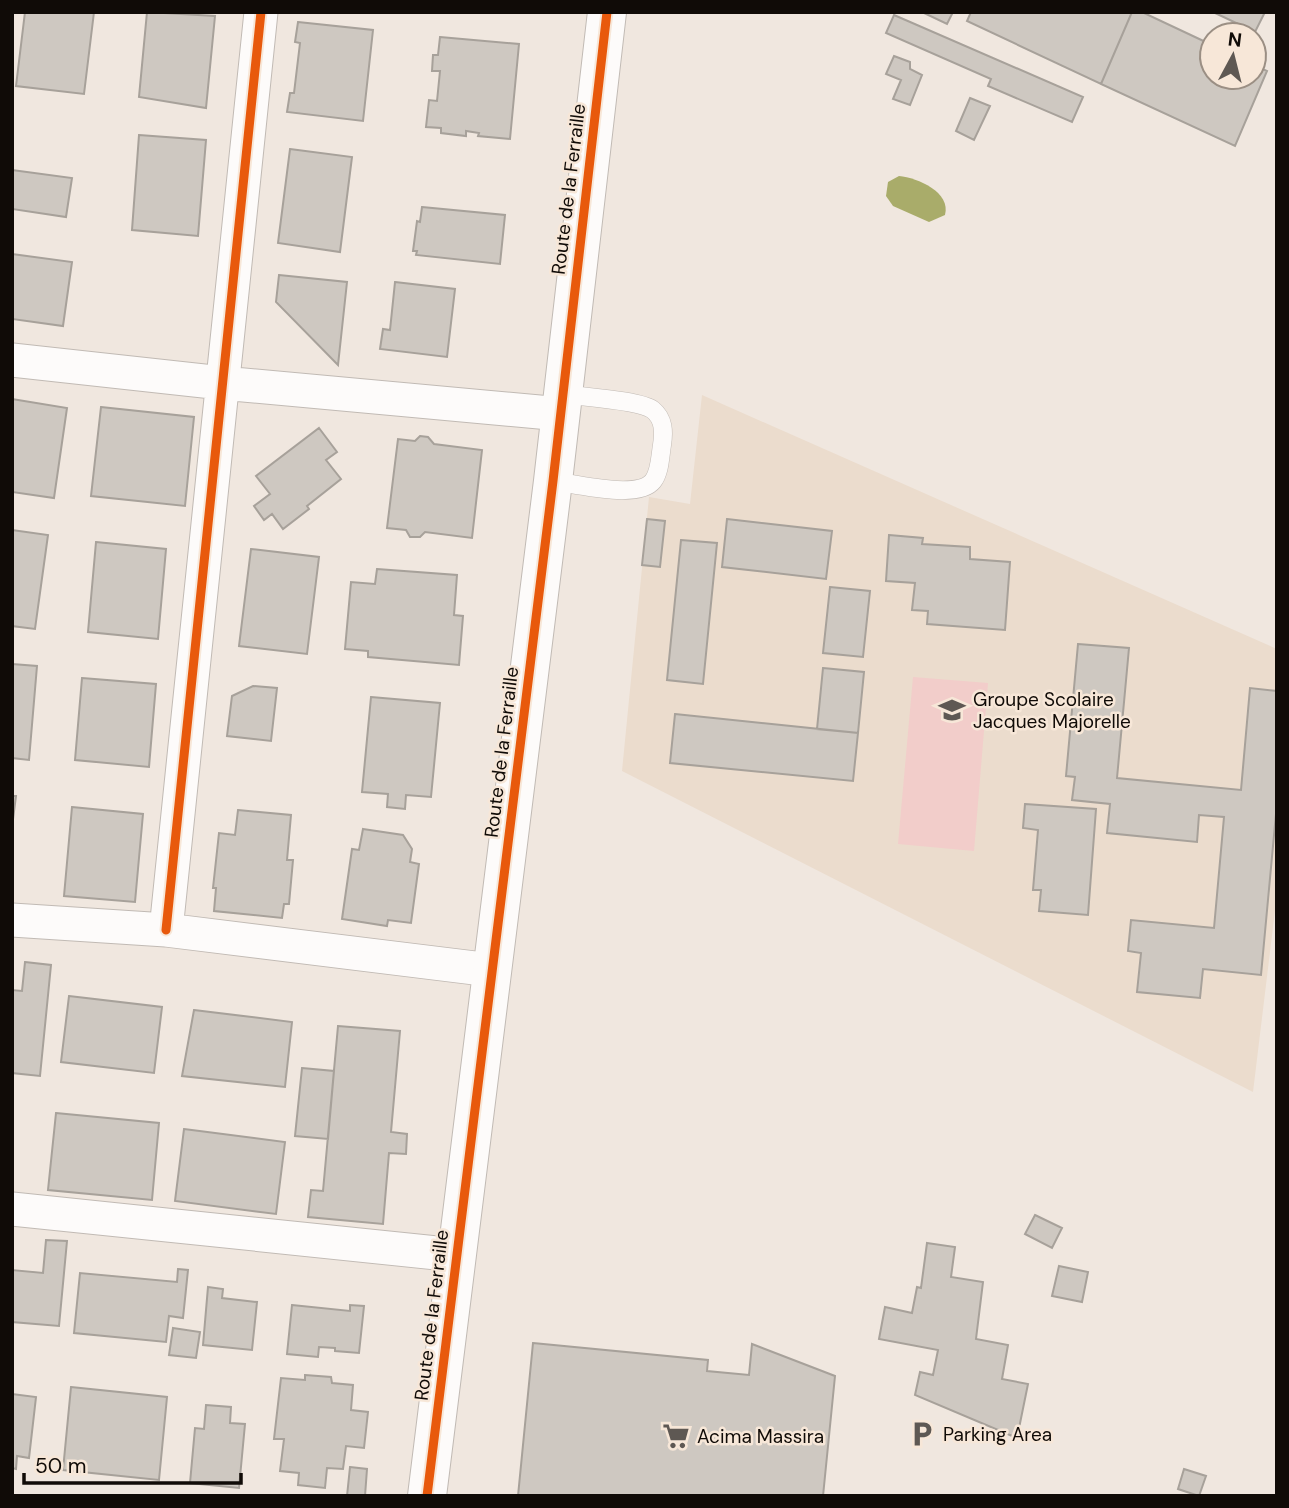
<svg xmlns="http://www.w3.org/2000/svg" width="1289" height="1508" font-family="'DM Sans',sans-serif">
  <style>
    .built { fill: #ebdccd }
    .green { fill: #f2cdca }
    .water { fill: #a9ac6a }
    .building { fill: #cec8c1; stroke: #a7a19a; stroke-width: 2 }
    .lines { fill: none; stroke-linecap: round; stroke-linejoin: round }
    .lane-casing { stroke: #c1bab4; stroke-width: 19 }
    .street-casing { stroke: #c1bab4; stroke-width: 35 }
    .secondary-casing { stroke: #c1bab4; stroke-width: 40 }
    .lane { stroke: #fdfbfa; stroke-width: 18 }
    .street { stroke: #fdfbfa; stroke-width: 33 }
    .secondary { stroke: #fdfbfa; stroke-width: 38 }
    .cycleway-casing { stroke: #f7e7d8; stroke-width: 13 }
    .cycleway { stroke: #e8590c; stroke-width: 9 }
    .labels { text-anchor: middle; stroke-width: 5; stroke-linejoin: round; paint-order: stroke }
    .street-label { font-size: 19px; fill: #100b07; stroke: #f7e7d8 }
    .poi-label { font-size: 19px; fill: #100b07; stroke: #f7e7d8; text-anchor: start }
  </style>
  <rect width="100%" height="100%" fill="#f0e7df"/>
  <path class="built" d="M702,395L1277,649V894L1253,1092L622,771L649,497L690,504Z"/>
  <path class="green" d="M913,677L988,683L974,851L898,844Z"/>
  <path class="water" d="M899,176C918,178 951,192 945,215L929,222L893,206L886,196L888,182Z"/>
  <path class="building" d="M25,12H94L84,94L16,86Z
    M147,12L215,16L206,108L139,97Z
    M922,12H953L947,24Z
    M971,12H1132L1101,84L967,21Z
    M1132,12H1142L1212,45V77H1254V65L1267,71L1235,146L1101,84Z
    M1213,12H1265L1255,32Z
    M894,15L1083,97L1072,122L988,86L991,79L886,33Z
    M298,22L373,30L363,121L287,112L290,93H294L300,43L295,42Z
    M440,37L519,44L510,139L478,136L479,133L466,131V136L441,133V128L426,127L429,100L437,101L440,71H432L433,55H438Z
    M894,56L910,62V69L922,75L910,105L893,99L901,80L886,74Z
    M970,98L990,106L974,140L956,131Z
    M139,135L206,140L198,236L132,230Z
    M290,149L352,157L340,252L278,243Z
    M12,170L72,178L66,217L12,209Z
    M422,207L505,215L500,264L416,255L417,251H413L417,221L420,222Z
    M12,254L72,262L63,326L12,319Z
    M279,275L347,282L338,365L276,302Z
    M395,282L455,289L447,357L380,349L383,329L390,330Z
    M12,399L67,408L54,498L12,492Z
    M101,407L194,417L185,506L91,496Z
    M319,428L337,452L326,460L341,479L307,506L309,509L283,529L272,514L264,520L254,506L270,494L256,476Z
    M420,436L428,437L434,444L482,450L472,538L425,532L420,537H410L406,530L387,528L398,439L415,441Z
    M647,519L665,521L660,567L642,565Z
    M727,519L832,531L826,579L722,567Z
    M12,530L48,535L35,629L12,626Z
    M889,535L923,538L922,544L970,547V559L1010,562L1005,630L927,624L928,611L912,610L915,583L886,581Z
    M681,540L717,543L703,684L667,680Z
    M96,542L166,549L158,639L88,632Z
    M251,549L319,557L307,654L239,646Z
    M377,569L457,575L454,615L463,616L459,665L368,657V651L345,649L351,582L375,584Z
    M830,587L870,591L863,657L823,653Z
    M1078,644L1129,648L1117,778L1241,790L1250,688L1277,691V803L1261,975L1203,969L1200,998L1137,992L1141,953L1128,951L1131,920L1214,928L1224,817L1199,815L1197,842L1107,833L1110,804L1072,800L1075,777L1066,776Z
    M12,664L37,666L29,760L12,758Z
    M823,668L864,672L858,733L817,729Z
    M82,678L156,684L149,767L75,760Z
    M253,686L277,688L271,741L227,736L232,696Z
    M371,697L440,703L431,797L406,795L405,809L387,807L388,794L362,792Z
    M675,714L858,733L853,781L670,763Z
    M12,796H16L12,827Z
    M1025,804L1096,809L1088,915L1039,911L1041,890H1033L1038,830L1023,828Z
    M72,807L143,814L135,902L64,896Z
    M238,810L291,815L287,860H293L289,904H284L282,918L214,911L216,888H213L219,833L235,835Z
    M363,829L403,835L412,849L410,862L419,864L411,923L388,920L387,926L342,919L352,849L359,850Z
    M25,962L51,965L40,1076L12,1073V990L22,991Z
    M69,996L162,1007L154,1073L61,1062Z
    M194,1010L292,1022L285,1087L182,1076Z
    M338,1026L400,1031L391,1132L407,1134L406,1154L389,1153L383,1224L308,1217L311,1190L323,1191Z
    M302,1068L334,1071L328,1139L295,1136Z
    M56,1113L159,1123L152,1200L48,1190Z
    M184,1129L285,1142L276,1214L175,1201Z
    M1035,1215L1062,1228L1052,1248L1025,1234Z
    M46,1240L67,1241L59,1326L12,1322V1270L43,1273Z
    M927,1243L955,1247L951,1277L983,1282L976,1339L1008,1345L1002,1379L1028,1384L1017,1438L915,1395L920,1372L933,1375L938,1350L879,1339L885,1307L912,1313L917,1287L921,1288Z
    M1059,1266L1088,1272L1082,1302L1052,1296Z
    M178,1269L188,1270L183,1318L169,1316L166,1342L74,1333L80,1273L177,1282Z
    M208,1287L223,1289L222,1298L257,1302L252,1350L203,1345Z
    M292,1305L350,1311V1305L364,1306L359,1353L335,1351V1348L319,1347L318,1357L287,1354Z
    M173,1328L200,1332L196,1358L169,1355Z
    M533,1343L708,1360L707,1371L749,1375L752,1344L835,1376L823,1496H518Z
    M305,1375L331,1377L332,1383L353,1385L351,1410L368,1412L364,1448L346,1446L343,1469L327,1468L325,1488L298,1485L299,1473L280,1471L284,1439H274L281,1378L305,1380Z
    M71,1387L167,1397L159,1480L63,1470Z
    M12,1394L36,1397L29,1458L17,1456L16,1469L12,1468Z
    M206,1405L231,1407L230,1423L245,1424L239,1488L190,1483L195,1428L204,1429Z
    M350,1467L367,1469L365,1496H347Z
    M1184,1469L1206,1476L1199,1496L1178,1489Z"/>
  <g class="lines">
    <g class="lane-casing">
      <path id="lane" d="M553,481C576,484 638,500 653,481C660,472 660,457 662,445C664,432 664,419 653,410C640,400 581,397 563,394"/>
    </g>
    <g class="street-casing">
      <path id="street" d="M12,360L222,383L561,414
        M12,920L166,930L491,970
        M166,930L261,12
        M12,1209L456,1255"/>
    </g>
    <g class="secondary-casing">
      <path id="secondary" d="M427,1496L553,481L607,12"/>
    </g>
    <use href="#lane" class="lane"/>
    <use href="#street" class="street"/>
    <use href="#secondary" class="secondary"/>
    <g class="cycleway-casing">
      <path id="cycleway" d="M166,930L261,12
        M427,1496L553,481L607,12"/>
    </g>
    <use href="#cycleway" class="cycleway"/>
  </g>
  <defs>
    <g id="school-bare" transform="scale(2.1)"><path d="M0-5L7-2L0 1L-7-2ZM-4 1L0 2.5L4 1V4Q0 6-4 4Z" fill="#5e5853" stroke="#f7e7d8" stroke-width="2.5" paint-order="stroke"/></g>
    <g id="parking-bare" transform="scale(2.1)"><path d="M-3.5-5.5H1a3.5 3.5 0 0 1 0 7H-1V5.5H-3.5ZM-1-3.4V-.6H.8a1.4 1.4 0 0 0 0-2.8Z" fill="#5e5853" stroke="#f7e7d8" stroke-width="2.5" paint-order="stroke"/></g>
    <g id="supermarket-bare" transform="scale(2.1)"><path d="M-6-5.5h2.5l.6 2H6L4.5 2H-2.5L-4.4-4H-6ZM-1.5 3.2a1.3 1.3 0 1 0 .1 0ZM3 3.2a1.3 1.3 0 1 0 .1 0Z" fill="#5e5853" stroke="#f7e7d8" stroke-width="2.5" paint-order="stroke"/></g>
  </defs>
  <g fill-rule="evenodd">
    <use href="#school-bare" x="952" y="710"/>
    <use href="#parking-bare" x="922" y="1434"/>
    <use href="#supermarket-bare" x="676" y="1436"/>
  </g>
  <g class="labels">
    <g class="street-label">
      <text transform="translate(568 189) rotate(-83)" y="7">Route de la Ferraille</text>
      <text transform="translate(501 752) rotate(-83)" y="7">Route de la Ferraille</text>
      <text transform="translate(431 1315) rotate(-83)" y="7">Route de la Ferraille</text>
    </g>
    <g class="poi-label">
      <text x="973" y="706">Groupe Scolaire<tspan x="973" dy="22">Jacques Majorelle</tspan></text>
      <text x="943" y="1441">Parking Area</text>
      <text x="697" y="1443">Acima Massira</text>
    </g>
  </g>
  <rect width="1289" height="1508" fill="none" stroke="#100b07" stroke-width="28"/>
  <g transform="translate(1233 56) rotate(7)"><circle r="33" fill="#f7e7d8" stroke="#9b8f84" stroke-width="2"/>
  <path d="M0-5L12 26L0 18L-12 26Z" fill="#5e5853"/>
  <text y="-10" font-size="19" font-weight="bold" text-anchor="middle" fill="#100b07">N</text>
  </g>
  <path d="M24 1473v10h217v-10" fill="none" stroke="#100b07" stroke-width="3.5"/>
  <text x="35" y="1473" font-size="21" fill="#100b07" stroke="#f7e7d8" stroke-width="5" paint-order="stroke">50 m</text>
</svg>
